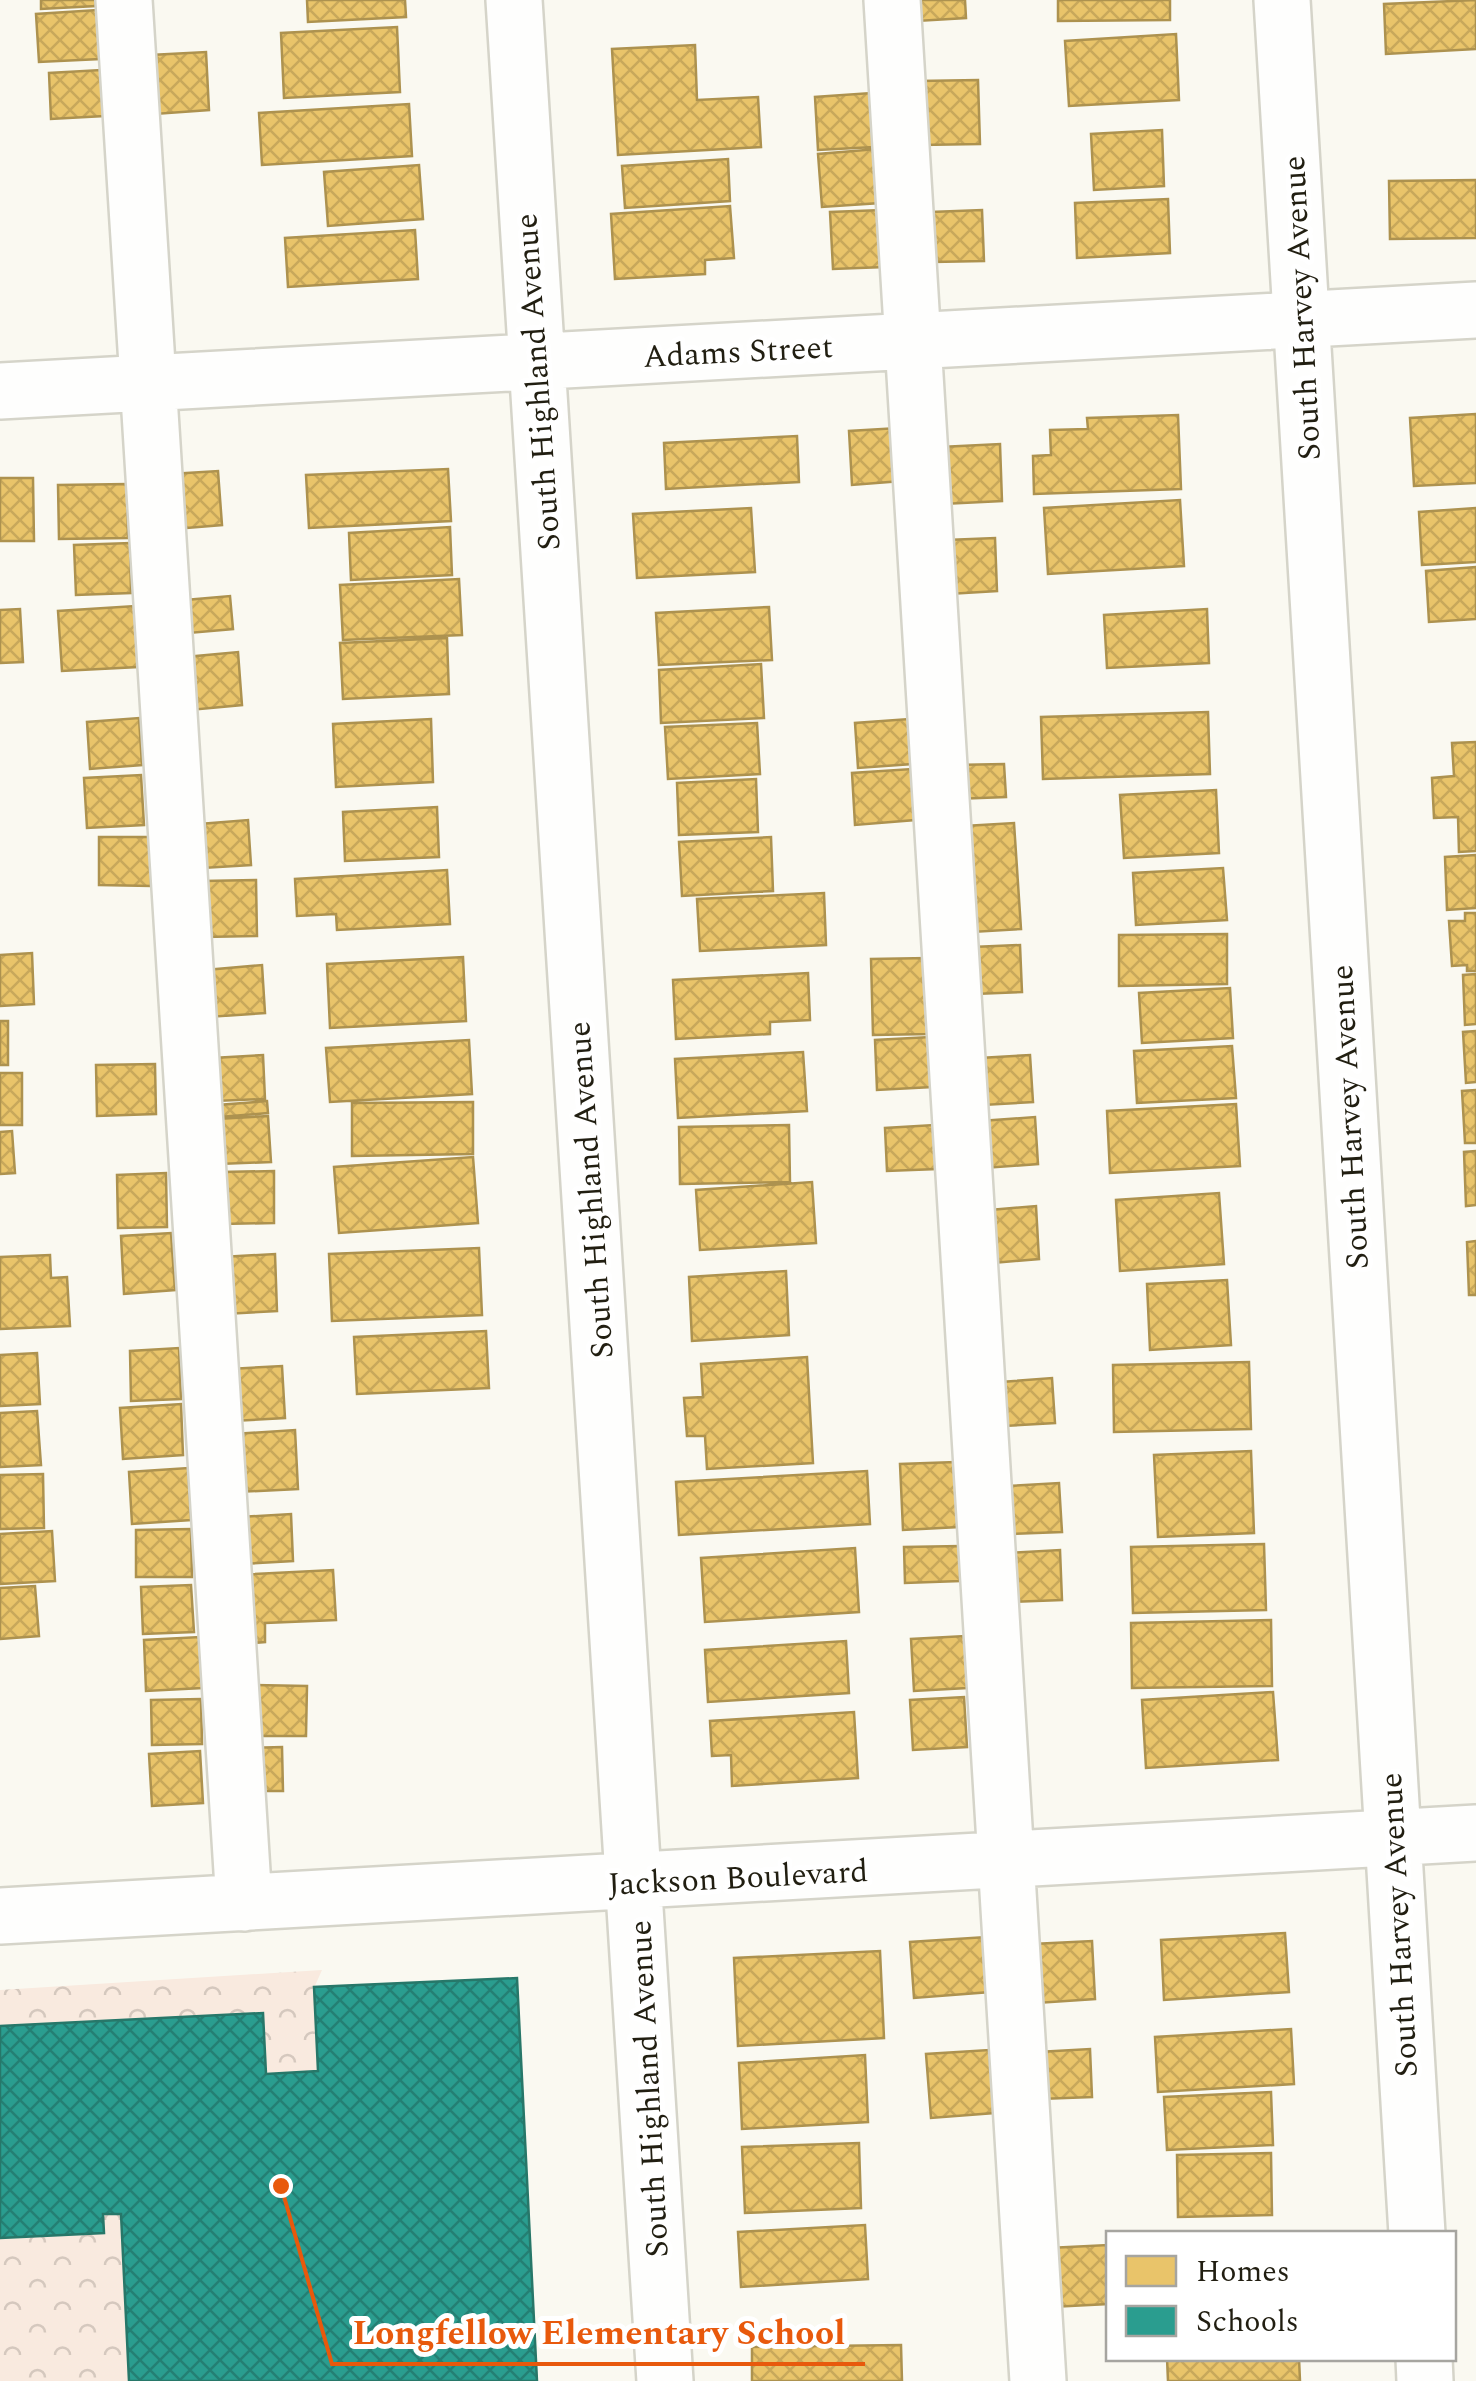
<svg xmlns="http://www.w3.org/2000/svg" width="1476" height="2381" font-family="Spectral,serif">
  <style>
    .park { fill: url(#park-crowns) }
    .homes { fill: url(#homes-cross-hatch); stroke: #ad924f; stroke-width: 2.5 }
    .schools { fill: url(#schools-cross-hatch); stroke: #277769; stroke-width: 2.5 }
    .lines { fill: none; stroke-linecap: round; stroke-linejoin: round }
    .minor-casing { stroke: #d5d4c9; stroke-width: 60 }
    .minor { stroke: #fefefd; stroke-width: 55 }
    .labels { text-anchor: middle; stroke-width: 10; stroke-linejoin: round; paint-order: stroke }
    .street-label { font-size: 32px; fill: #211e11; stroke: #fff }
    .leader { fill: none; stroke: #e8590c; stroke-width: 4 }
    .callout-dot { fill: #e8590c; stroke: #fff; stroke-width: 4 }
    .callout-label { font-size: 35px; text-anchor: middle; font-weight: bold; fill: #e8590c; stroke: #fff; stroke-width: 10; stroke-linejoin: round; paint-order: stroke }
  </style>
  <defs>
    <pattern id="park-crowns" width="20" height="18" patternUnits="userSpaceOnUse" patternTransform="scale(2.5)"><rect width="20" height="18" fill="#f9eadf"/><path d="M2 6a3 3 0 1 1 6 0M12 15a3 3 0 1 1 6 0" fill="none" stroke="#d5c8be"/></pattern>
    <pattern id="homes-cross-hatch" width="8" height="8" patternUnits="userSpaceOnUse" patternTransform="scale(2.5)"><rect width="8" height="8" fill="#e9c46a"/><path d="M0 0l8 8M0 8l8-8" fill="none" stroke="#c8a85b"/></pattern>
    <pattern id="schools-cross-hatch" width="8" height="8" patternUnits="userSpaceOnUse" patternTransform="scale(2.5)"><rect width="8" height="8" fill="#2a9d8f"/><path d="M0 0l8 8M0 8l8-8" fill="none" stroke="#247f73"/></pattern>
  </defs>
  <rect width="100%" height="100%" fill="#faf9f1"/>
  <path class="park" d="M322,1970L314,1988L318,2071L266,2074L263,2013L0,2026V1990Z
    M103,2214H121L129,2381H0V2238L104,2233Z"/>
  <path class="homes" d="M41,0H96V6L41,9Z
    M307,0H405L406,17L308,22Z
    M916,0H965L966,18L917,21Z
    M1058,0H1170V20L1058,21Z
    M1476,0V49L1386,54L1384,4Z
    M97,10L100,59L39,62L36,14Z
    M397,27L400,92L284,98L281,33Z
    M1176,34L1179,100L1069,106L1065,41Z
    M695,45L697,100L758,97L761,147L618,155L612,49Z
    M206,52L209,110L155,114L151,55Z
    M101,70L104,116L51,119L49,73Z
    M978,80L980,144L921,145L919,81Z
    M871,93L874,147L818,150L815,97Z
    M409,104L412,156L262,165L259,113Z
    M1162,130L1164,186L1094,190L1091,134Z
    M877,149L880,203L822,207L818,154Z
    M728,159L730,201L625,208L622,166Z
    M419,165L423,219L328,226L324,172Z
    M1476,180V238L1390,239L1389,181Z
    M1168,199L1170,253L1077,258L1075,203Z
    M730,206L734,258L705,260V274L615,279L611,214Z
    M882,210L885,267L833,269L830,212Z
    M982,210L984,261L933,262L931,212Z
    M415,230L418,279L288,287L285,238Z
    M1476,414V483L1414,486L1410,418Z
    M1178,415L1181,489L1034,494L1033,456L1051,455L1050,430L1088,429L1087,418Z
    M898,428L901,481L852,485L849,431Z
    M797,436L799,482L666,489L664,443Z
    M1000,444L1002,501L943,504L941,447Z
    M448,469L451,521L309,528L306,475Z
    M218,471L222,525L175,529L171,474Z
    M0,478H33L34,541H0Z
    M127,484L128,538L59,539L58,485Z
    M1180,500L1184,566L1048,574L1044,508Z
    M751,508L755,572L637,578L633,514Z
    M1476,508V562L1422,565L1419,512Z
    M450,527L452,575L351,580L349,533Z
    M995,538L997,591L949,594L947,540Z
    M130,543L131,593L76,595L74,545Z
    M1476,567V619L1429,622L1426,571Z
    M459,579L462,635L343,640L340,585Z
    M230,596L233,629L189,633L186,600Z
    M135,606L138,667L62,671L58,611Z
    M769,607L772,660L659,665L656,613Z
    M20,609L23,662L0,663V610Z
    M1207,609L1209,663L1107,668L1104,615Z
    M447,638L449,694L343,699L340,643Z
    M238,652L242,705L190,710L186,657Z
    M761,664L764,718L661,723L659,670Z
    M1208,712L1210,774L1043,779L1041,717Z
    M139,718L142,765L90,769L87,722Z
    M431,719L433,782L336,787L333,724Z
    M909,719L912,764L858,768L855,723Z
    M757,723L760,774L668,779L665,727Z
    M1476,742V851L1459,852L1458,817L1434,818L1432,778L1454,776L1452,743Z
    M1004,764L1006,797L955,799L954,765Z
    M912,769L915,820L855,825L852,773Z
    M141,775L144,825L87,828L84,778Z
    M756,779L758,832L679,835L677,783Z
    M1216,790L1219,853L1124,858L1120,795Z
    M437,807L439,857L345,861L343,812Z
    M248,820L251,865L203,868L200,824Z
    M1014,823L1021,929L972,932L965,826Z
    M99,837H151V886L99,885Z
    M771,837L773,891L682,896L679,842Z
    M1476,855V908L1447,910L1445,857Z
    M1223,868L1227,920L1136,925L1133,873Z
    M447,870L450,924L337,930L336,914L297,916L295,879Z
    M256,880L257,936L204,937L203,881Z
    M824,893L826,945L700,951L697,899Z
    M1465,913H1476V971H1467V965L1452,966L1449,921H1465Z
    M1227,934V984L1119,986V935Z
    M1020,945L1022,992L975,994L973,947Z
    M32,953L34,1004L0,1006V955Z
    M463,957L466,1021L330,1028L327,964Z
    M928,958L930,1034L873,1035L871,959Z
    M262,965L265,1013L208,1017L206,970Z
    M808,973L810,1020L770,1022V1034L676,1039L673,980Z
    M1476,974V1024L1465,1025L1463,975Z
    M1230,988L1233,1038L1142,1043L1139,993Z
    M0,1021H8V1065H0Z
    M1476,1031V1082L1466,1083L1463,1032Z
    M930,1037L932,1087L877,1090L875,1040Z
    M469,1040L472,1094L330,1102L326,1048Z
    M1232,1046L1236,1098L1137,1103L1134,1051Z
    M803,1052L807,1111L678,1118L675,1059Z
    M263,1055L265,1099L215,1101L213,1058Z
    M1030,1055L1033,1102L983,1105L980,1058Z
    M155,1064L156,1114L97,1116L96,1065Z
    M0,1073H22V1125H0Z
    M1476,1090V1143H1465L1462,1091Z
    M267,1101L268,1113L219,1117L218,1105Z
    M473,1102V1154L352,1156V1103Z
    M1236,1104L1240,1166L1110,1173L1107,1111Z
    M268,1116L271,1162L219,1164L216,1119Z
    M1035,1117L1038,1164L984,1168L981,1121Z
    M789,1125L790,1182L680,1184L679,1127Z
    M934,1125L937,1169L887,1171L885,1128Z
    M12,1131L15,1173L0,1174V1132Z
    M1476,1151V1205L1466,1206L1464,1152Z
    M473,1157L478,1223L339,1233L334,1167Z
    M274,1171V1223L222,1224L221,1172Z
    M166,1173L167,1227L118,1228L117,1175Z
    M812,1182L816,1243L700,1250L696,1190Z
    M1219,1193L1224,1264L1120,1271L1116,1200Z
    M1036,1206L1039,1259L982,1264L979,1211Z
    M171,1233L175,1290L124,1294L121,1236Z
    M1476,1241V1295H1469L1467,1242Z
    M479,1248L482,1315L332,1321L329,1254Z
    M275,1254L277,1311L225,1314L222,1257Z
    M50,1255L51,1278L67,1277L70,1326L0,1329V1257Z
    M786,1271L789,1335L692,1341L689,1277Z
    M1227,1280L1231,1345L1150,1350L1147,1284Z
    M486,1331L489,1388L357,1394L354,1337Z
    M179,1348L181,1399L131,1401L130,1351Z
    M37,1353L40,1404L0,1406V1355Z
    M807,1357L813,1463L707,1469L705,1436H687L684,1398L703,1397L701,1364Z
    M1249,1362L1251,1429L1114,1432L1113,1365Z
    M282,1366L285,1418L233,1421L230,1369Z
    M1052,1378L1055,1423L1004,1426L1001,1382Z
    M181,1404L183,1455L123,1459L120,1408Z
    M37,1411L41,1465L0,1467V1413Z
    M295,1430L298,1489L237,1492L234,1434Z
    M1251,1451L1254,1533L1158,1537L1154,1455Z
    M955,1462L959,1527L903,1530L900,1464Z
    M188,1468L191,1520L132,1524L129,1472Z
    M867,1471L870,1524L679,1535L676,1482Z
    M43,1474L44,1528L0,1529V1475Z
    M1059,1483L1062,1532L1011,1534L1008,1486Z
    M291,1514L293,1561L243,1564L240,1517Z
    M191,1529L192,1577H136V1530Z
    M52,1531L55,1581L0,1584V1534Z
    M1264,1544L1266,1610L1133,1613L1131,1547Z
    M960,1546V1581L905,1583L904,1547Z
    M855,1548L859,1612L705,1622L701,1558Z
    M1060,1550L1062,1600L1012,1602L1009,1553Z
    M333,1570L336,1620L265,1623V1642L241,1644L237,1575Z
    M191,1585L194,1632L143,1634L141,1587Z
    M35,1586L39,1636L0,1639V1588Z
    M1271,1620L1272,1686L1132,1688L1131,1623Z
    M965,1636L967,1688L914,1691L911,1639Z
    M200,1637L202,1688L146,1691L144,1640Z
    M846,1641L849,1693L708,1702L705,1650Z
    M251,1685L307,1686L306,1736H251Z
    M1273,1692L1278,1760L1146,1768L1142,1700Z
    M964,1697L967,1747L913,1750L910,1700Z
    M201,1699L202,1744L152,1745L151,1700Z
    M854,1712L858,1778L732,1786L731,1755L712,1756L710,1721Z
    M282,1747L283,1791H248L247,1748Z
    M200,1751L203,1803L152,1806L149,1754Z
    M1285,1933L1289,1992L1164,2000L1161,1940Z
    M986,1937L990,1992L914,1998L910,1942Z
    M1092,1941L1095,1999L1037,2003L1033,1944Z
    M880,1951L884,2038L738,2046L734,1958Z
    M1291,2029L1294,2084L1158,2092L1155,2037Z
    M1090,2049L1092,2097L1040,2099L1038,2052Z
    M989,2050L994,2113L931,2118L926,2054Z
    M865,2055L868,2122L742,2129L739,2063Z
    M1271,2092L1273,2145L1167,2150L1164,2097Z
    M859,2143L861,2208L745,2213L742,2147Z
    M1271,2153L1272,2215L1178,2217L1177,2155Z
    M865,2225L868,2279L741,2287L738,2232Z
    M1108,2245V2304L1052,2307L1049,2248Z
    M901,2345L902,2381H752V2347Z
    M1167,2358H1299L1300,2381H1168Z"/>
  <path class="schools" d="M517,1978L537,2381H129L121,2214H103L104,2233L0,2238V2026L263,2013L266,2074L318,2071L314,1987Z"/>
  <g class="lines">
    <g class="minor-casing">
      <path id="minor" d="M124,0L244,1903
        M514,0L665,2381
        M892,0L1038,2381
        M1282,0L1417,2234
        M0,391L1476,310
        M0,1916L1476,1833
        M1424,2358L1425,2381"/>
    </g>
    <use href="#minor" class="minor"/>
  </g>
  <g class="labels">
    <g class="street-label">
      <text transform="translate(1301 308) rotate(-93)" y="11">South Harvey Avenue</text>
      <text transform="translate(738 351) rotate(-3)" y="11">Adams Street</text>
      <text transform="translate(537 382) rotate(-94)" y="11">South Highland Avenue</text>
      <text transform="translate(1349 1117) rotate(-93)" y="11">South Harvey Avenue</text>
      <text transform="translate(590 1190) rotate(-94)" y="11">South Highland Avenue</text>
      <text transform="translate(738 1877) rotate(-3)" y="11">Jackson Boulevard</text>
      <text transform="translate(1398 1925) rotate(-93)" y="11">South Harvey Avenue</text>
      <text transform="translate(648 2089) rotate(-93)" y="11">South Highland Avenue</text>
    </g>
  </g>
  <path class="leader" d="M281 2186L332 2364H865"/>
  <circle class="callout-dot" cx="281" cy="2186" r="10"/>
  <g class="callout-label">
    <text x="599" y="2344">Longfellow Elementary School</text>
  </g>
  <rect x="1106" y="2231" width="350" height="130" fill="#ffffff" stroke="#a6a5a0" stroke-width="2.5"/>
  <rect x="1126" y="2256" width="50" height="30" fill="#e9c46a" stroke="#a6a5a0" stroke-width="2.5"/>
  <text x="1196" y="2281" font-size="30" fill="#211e11">Homes</text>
  <rect x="1126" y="2306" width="50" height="30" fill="#2a9d8f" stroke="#a6a5a0" stroke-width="2.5"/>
  <text x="1196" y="2331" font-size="30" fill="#211e11">Schools</text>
</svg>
